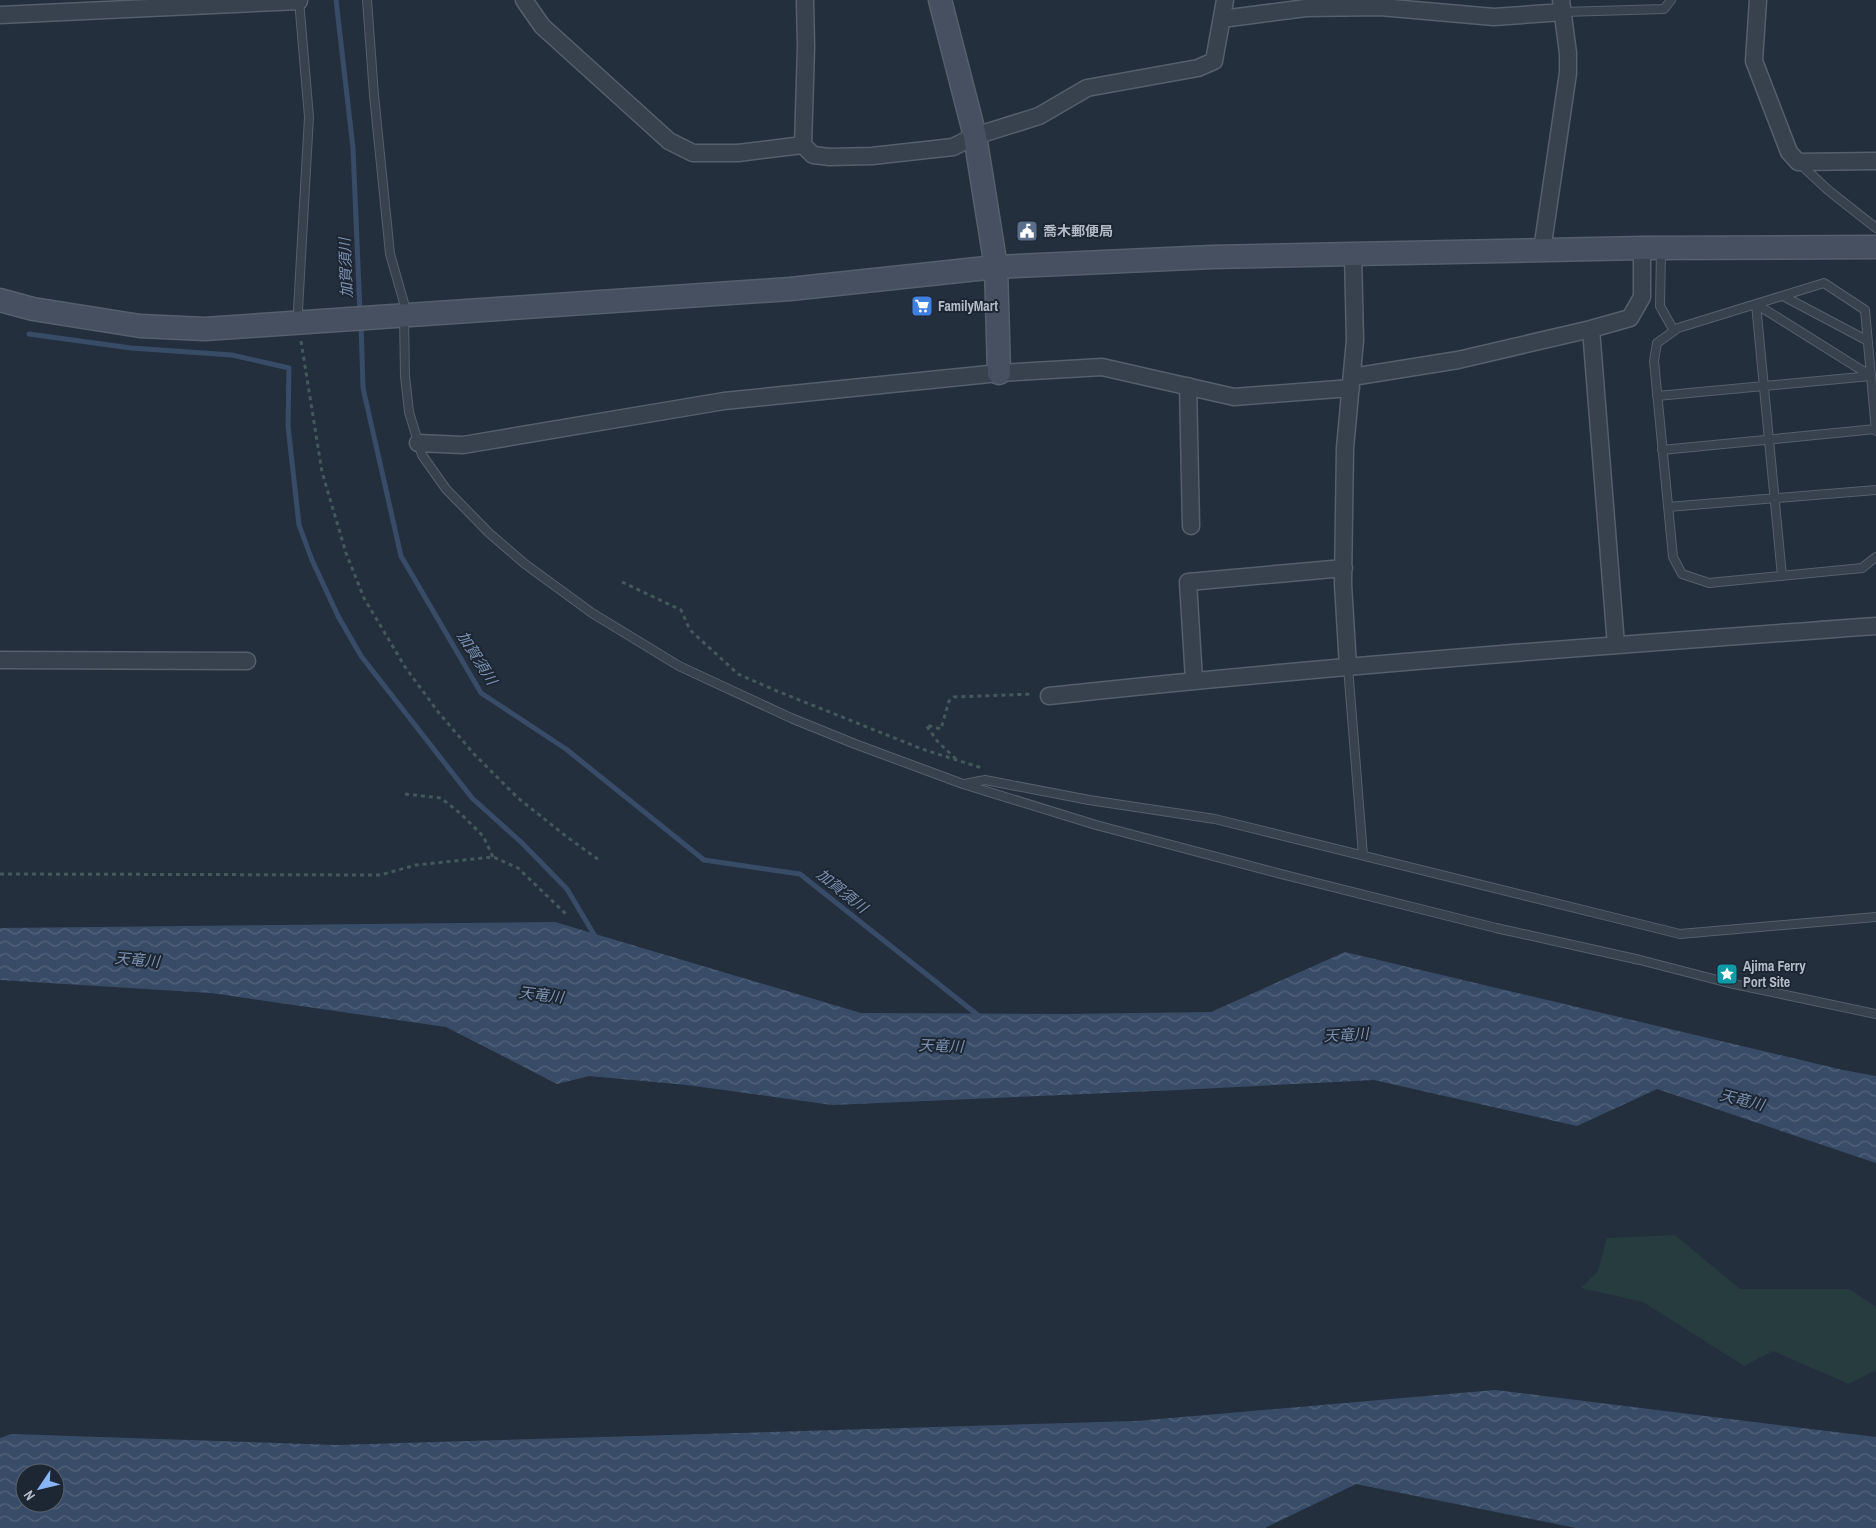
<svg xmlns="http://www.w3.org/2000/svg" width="1876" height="1528" font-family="'Archivo Narrow','Noto Sans JP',sans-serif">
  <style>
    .green { fill: #263c3f }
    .water { fill: url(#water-waves); fill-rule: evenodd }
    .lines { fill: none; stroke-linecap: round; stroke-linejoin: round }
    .stream { stroke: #394c67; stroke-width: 5 }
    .lane-casing { stroke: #565f6c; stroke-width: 10 }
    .street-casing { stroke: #565f6c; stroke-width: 19 }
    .secondary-casing { stroke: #565f6c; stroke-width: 25 }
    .path { stroke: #44595c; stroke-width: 3; stroke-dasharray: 4 4; stroke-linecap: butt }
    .lane { stroke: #38414e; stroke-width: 8 }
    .street { stroke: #38414e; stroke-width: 16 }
    .secondary { stroke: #465061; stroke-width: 22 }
    .labels { text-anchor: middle; stroke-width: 4; stroke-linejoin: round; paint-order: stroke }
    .poi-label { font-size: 14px; font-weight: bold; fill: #b4bcc9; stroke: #1d2633; text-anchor: start }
    .water-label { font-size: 15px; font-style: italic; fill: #7c92b1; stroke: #1d2633 }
  </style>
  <defs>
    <pattern id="water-waves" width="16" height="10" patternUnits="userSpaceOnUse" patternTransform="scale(1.25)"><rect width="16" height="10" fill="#394c67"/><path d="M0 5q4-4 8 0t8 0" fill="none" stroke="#53647b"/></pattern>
  </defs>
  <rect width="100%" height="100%" fill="#242f3e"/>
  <path class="green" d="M1675,1235L1740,1289H1849L1876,1307V1370L1849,1384L1773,1351L1744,1366L1643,1302L1581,1288L1598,1271L1607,1238Z"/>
  <path class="water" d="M555,922L861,1013L1065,1014L1211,1012L1345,952L1843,1070L1876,1076V1163L1657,1089L1577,1126L1374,1080L1178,1090L832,1105L687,1085L589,1076L557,1084L446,1027L211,993L0,980V928Z
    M1495,1390L1876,1437V1528H1576L1356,1484L1265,1528H0V1438L11,1434L336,1445L1136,1421ZM25,1473H55V1503H25Z"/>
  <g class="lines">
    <path class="stream" d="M336,0L353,148L360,313
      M361,324L363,388L401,556L481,693L566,749L704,860L800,874L979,1016
      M29,334L131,348L232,355L289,368L288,426L299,525L312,560L338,616L361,656L472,798L521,842L567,889L596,938"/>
    <g class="lane-casing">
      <path id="lane" d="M367,0L374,95L390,254L404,303
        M1563,12L1664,9L1671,0
        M1799,163L1828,190L1876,228
        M1661,251L1660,306L1674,331
        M1783,296L1868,341
        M1756,304L1782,576
        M1756,304L1871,376
        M298,310L309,117L299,0
        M404,317L405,376L409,412L422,455L446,489L489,533L525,564L592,613L679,666L791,718L855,744L963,784L1096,825L1281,874L1496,928L1640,960L1729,983L1876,1014
        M1657,396L1871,376
        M1876,431L1865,310L1824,283L1678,328L1657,343L1654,361L1673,557L1682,574L1709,583L1862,568L1876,557
        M1662,450L1876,429
        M1668,507L1876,490
        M1348,667L1363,855
        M965,784L985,780L1089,800L1215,819L1680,934L1876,917"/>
    </g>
    <g class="street-casing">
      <path id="street" d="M524,0L542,26L669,141L693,153H738L803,145
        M805,0L806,47L803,145L813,155L830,157L872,156L953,147L975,136L1039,116L1087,88L1198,68L1214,61L1225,0
        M1758,0L1754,61L1789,152L1798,162L1876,161
        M0,15L299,1
        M1222,19L1306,8L1380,7L1494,17L1563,12
        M1542,250L1568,73V53L1561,0
        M1591,329L1630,318L1642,297V248
        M1352,377L1458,360L1591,329L1616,645
        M1188,386L1191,526
        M418,443L463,445L724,401L999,373L1102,367L1234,397L1351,388
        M0,660L247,661
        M1348,667L1343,584L1345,448L1355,340L1353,254
        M1194,680L1188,582L1344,568
        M1049,696C1324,666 1600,646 1876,626"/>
    </g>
    <g class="secondary-casing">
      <path id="secondary" d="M940,0L975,136L996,267L999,373
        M0,300L33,309L140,326L205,329L790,289L996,267L1212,257L1353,254L1642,248L1876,247"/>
    </g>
    <path class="path" d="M301,341L322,472L346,553L364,598L405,667L439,713L474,754L518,798L567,837L599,860
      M622,582L681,610L690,630L738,674L777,691L922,749L982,768
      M956,759L938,742L926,725L941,729L949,701L954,697L1033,694
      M405,794L441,798L461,814L483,836L493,857
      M0,874L380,875L416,865L493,857L518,868L568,916"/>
    <use href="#lane" class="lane"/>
    <use href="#street" class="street"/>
    <use href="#secondary" class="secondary"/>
  </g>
  <defs>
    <g id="civic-square" transform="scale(1.125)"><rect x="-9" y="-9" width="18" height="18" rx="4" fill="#5c6f8a" stroke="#1d2633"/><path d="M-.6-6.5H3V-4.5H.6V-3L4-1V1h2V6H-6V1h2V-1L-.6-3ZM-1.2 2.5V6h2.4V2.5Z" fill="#fff"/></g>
    <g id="supermarket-square" transform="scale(1.125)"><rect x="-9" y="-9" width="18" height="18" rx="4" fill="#3f7fe0" stroke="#1d2633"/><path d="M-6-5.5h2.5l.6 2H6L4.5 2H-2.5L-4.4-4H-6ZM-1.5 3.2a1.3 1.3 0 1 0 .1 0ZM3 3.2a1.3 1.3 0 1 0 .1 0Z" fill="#fff"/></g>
    <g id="sight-square" transform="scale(1.125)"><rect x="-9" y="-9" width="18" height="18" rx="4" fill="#0f9aa8" stroke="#1d2633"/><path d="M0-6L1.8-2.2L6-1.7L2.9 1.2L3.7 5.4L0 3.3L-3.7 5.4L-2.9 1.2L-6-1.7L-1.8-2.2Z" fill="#fff"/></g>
  </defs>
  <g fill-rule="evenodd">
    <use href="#civic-square" x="1027" y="231"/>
    <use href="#supermarket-square" x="922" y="306"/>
    <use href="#sight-square" x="1727" y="974"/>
  </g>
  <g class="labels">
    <g class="poi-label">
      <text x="1043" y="236">喬木郵便局</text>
      <text x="938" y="311">FamilyMart</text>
      <text x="1743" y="971">Ajima Ferry<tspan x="1743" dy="16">Port Site</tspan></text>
    </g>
    <g class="water-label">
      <text transform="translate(346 268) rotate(-92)" y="5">加賀須川</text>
      <text transform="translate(477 658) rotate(58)" y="5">加賀須川</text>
      <text transform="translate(842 891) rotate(39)" y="5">加賀須川</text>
      <text transform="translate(137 960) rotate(5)" y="5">天竜川</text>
      <text transform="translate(541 995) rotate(7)" y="5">天竜川</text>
      <text transform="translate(1346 1035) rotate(-3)" y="5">天竜川</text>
      <text transform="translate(941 1046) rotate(2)" y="5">天竜川</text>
      <text transform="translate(1742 1100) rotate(14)" y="5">天竜川</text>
    </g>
  </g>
  <g transform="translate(40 1488) rotate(235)"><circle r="24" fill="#1d2633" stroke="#59626f"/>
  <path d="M0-4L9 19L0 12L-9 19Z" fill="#8ab4f8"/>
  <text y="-8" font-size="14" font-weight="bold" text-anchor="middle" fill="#b4bcc9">N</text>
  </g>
</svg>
